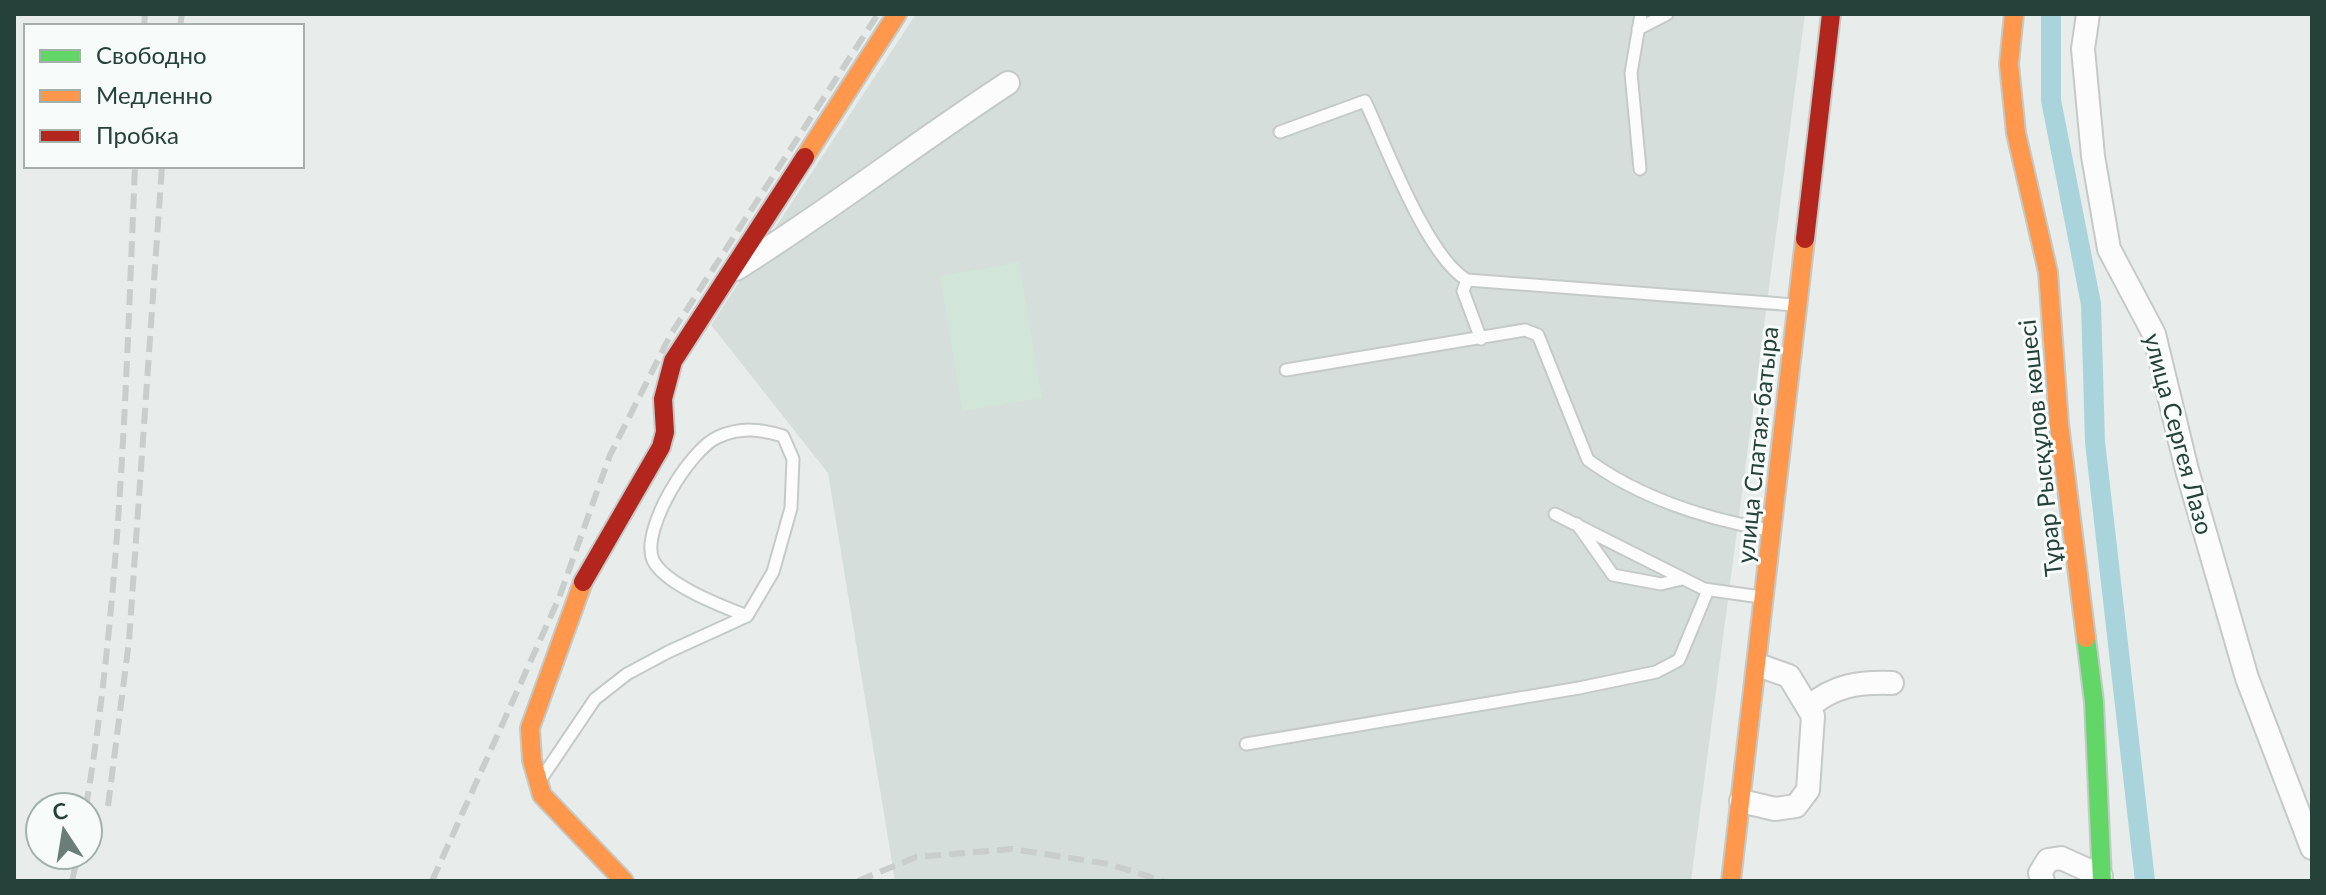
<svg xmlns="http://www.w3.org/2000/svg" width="2326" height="895" font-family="Lato,sans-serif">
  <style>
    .built { fill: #d6dedb }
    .green { fill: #d1e6d8 }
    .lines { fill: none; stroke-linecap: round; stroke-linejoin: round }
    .canal { stroke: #a9d4db; stroke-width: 20 }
    .lane-casing { stroke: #c5cac8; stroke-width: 15 }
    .street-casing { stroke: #c5cac8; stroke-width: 26 }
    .fast-casing { stroke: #c3cbc8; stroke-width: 22 }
    .slow-casing { stroke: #c3cbc8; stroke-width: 22 }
    .jam-casing { stroke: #c3cbc8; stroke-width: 22 }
    .lane { stroke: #fcfcfc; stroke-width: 11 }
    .street { stroke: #fcfcfc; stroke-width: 22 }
    .fast { stroke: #63d668; stroke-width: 18 }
    .slow { stroke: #ff974d; stroke-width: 18 }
    .jam { stroke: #b3261e; stroke-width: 18 }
    .rail { stroke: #c9cdcc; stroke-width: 6; stroke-dasharray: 16 8; stroke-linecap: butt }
    .labels { text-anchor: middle; stroke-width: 6; stroke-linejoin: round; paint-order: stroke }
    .street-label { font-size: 24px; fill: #24423a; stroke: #f7fbf9 }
  </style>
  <rect width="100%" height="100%" fill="#e8edeb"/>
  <path class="built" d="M916,14H1805L1691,881H895L828,473L711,325Z"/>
  <path class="green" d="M1019,262L1042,398L962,411L940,276Z"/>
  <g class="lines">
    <path class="canal" d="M2051,14V100L2091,304L2095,442L2145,881"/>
    <g class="lane-casing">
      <path id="lane" d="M1638,29L1667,14
        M1280,132L1365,101C1386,146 1427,257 1467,280L1795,305
        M1640,169L1631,73L1641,14
        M1467,280L1463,291L1481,339
        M1286,370L1525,330L1538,335L1588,460C1640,498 1707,519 1769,530
        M1555,514L1704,589L1761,597
        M1577,524L1613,575L1661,584L1682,579
        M1246,744L1579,688L1656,672L1679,660L1708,590
        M541,779L595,699L627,674L668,652L747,616L773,572L791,508L793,459L783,436C760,429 741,427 718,437C690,449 640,530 653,560C665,585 722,606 747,616"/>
    </g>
    <g class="street-casing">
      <path id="street" d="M2088,14L2083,49L2093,156L2109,249L2154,334L2187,470L2247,678L2312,848
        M736,269C829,211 916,143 1008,83
        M1809,707C1834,685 1859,682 1892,683
        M1741,801L1775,809L1796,806L1808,790L1813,716L1789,676L1758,665
        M2043,881L2040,873L2048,860L2061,858L2101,876"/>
    </g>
    <g class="fast-casing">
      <path id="fast" d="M2086,638L2094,702L2102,881"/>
    </g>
    <g class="slow-casing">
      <path id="slow" d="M2014,14L2009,64L2016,133L2048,272L2059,424L2086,638
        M805,157L897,14
        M583,582L530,728L532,760L542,795L624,881
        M1731,881L1805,239"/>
    </g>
    <g class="jam-casing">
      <path id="jam" d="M1805,239L1831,14
        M583,582L661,447L665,432L663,399L673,361L805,157"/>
    </g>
    <use href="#lane" class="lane"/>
    <use href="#street" class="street"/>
    <use href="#fast" class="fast"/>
    <use href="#slow" class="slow"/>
    <use href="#jam" class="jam"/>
    <path class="rail" d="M144,26L145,14
      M180,26L182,14
      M108,806L129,641L162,166
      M86,807C121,595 126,380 135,166
      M72,881L78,855
      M432,881L559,598L610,455L671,334L878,14
      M858,881L916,857L1012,849L1109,864L1163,881"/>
  </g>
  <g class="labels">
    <g class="street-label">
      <text transform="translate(2178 434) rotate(75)" y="8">улица Сергея Лазо</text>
      <text transform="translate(1758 445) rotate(-84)" y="8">улица Спатая-батыра</text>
      <text transform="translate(2041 448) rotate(-96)" y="8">Тұрар Рысқұлов көшесі</text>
    </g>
  </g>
  <rect width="2326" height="895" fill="none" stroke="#24423a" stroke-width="32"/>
  <rect x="24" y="24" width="280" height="144" fill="#f7fbf9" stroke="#a3b1ad" stroke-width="2"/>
  <rect x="40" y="50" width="40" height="12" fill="#63d668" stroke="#a3b1ad" stroke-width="2"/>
  <text x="96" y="64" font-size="24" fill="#24423a">Свободно</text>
  <rect x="40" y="90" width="40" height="12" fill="#ff974d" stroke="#a3b1ad" stroke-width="2"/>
  <text x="96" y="104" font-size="24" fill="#24423a">Медленно</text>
  <rect x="40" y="130" width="40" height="12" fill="#b3261e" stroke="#a3b1ad" stroke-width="2"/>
  <text x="96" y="144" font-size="24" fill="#24423a">Пробка</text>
  <g transform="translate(64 831) rotate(348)"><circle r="38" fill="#f7fbf9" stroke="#a3b1ad" stroke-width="2"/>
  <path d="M0-6L14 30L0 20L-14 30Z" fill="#697e78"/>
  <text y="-12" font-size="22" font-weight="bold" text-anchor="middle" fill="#24423a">С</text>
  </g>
</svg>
